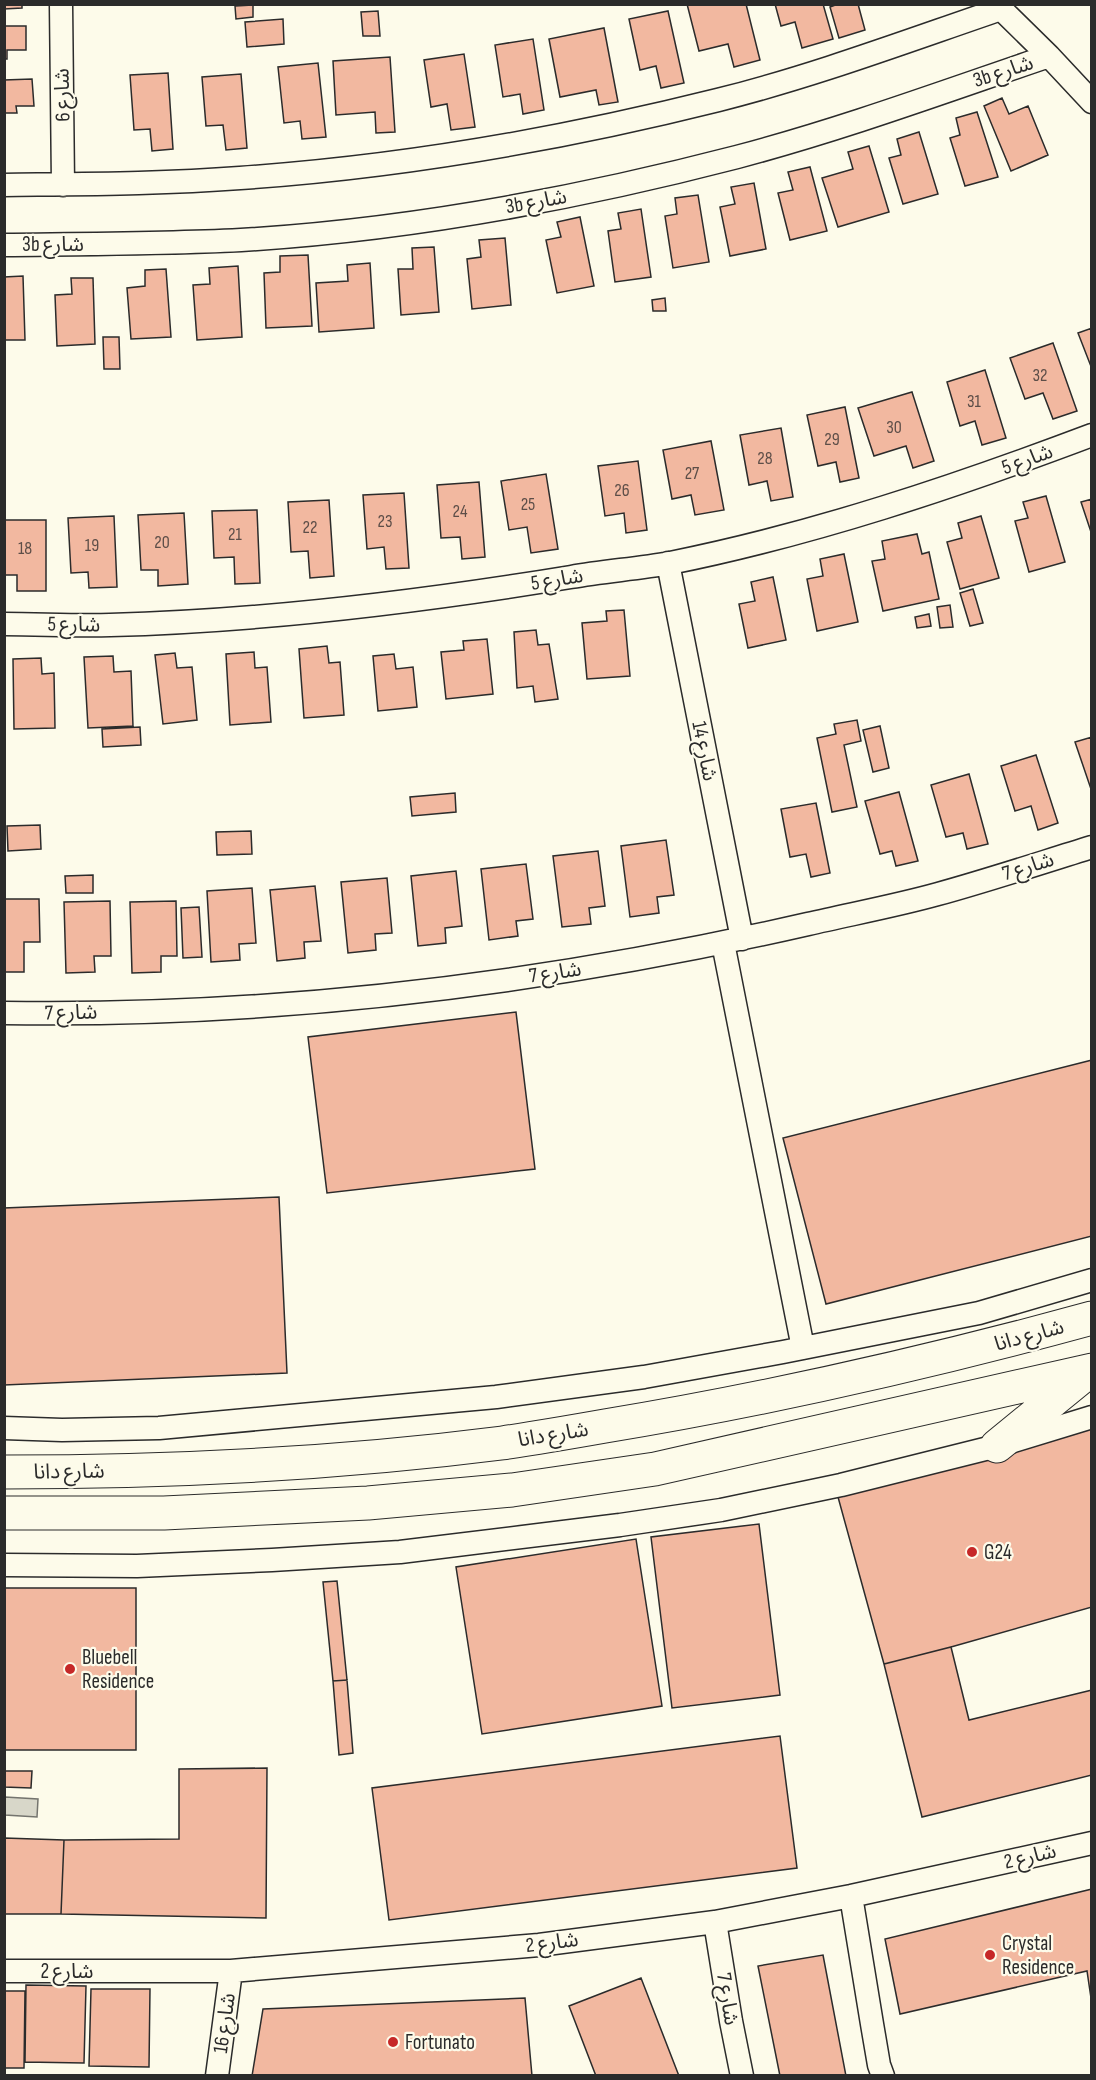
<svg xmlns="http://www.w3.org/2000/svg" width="1096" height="2080" font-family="'Sofia Sans Condensed','Noto Sans Arabic',sans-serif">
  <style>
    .water { fill: #d8d7c9; stroke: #74746e; stroke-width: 1.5 }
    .building { fill: #f2b8a0; stroke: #2b2b2b; stroke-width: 1.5 }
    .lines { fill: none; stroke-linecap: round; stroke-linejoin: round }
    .street-casing { stroke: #2b2b2b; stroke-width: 25 }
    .secondary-casing { stroke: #2b2b2b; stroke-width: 35 }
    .street { stroke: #fdfbea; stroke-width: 22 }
    .secondary { stroke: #fdfbea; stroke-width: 33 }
    .poi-dot { fill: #c62828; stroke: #fdfbea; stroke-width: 2 }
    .labels { text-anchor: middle; stroke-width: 4.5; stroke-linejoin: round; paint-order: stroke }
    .number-label { font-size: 18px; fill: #5d4e48 }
    .street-label { font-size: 21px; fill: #2b2b2b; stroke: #fdfbea }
    .poi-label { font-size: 21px; fill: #2b2b2b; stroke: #fdfbea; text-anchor: start }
  </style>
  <rect width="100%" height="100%" fill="#fdfbea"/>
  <path class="water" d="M5,1797L38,1799L37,1817L5,1815Z"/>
  <path class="building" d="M4,4H22V8L4,9Z
    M687,4H746L760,60L734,67L728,44L699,51Z
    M775,4H823L833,39L802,48L795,22L781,26Z
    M858,4L865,30L839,38L830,7L838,4Z
    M253,5V17L236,19L235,6Z
    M378,11L380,36H363L361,12Z
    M668,11L684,83L661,88L656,66L640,70L629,19Z
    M283,19L284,44L247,47L245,22Z
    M4,26H26V50H7V59H4Z
    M604,28L618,102L599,105L596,90L560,97L549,39Z
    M533,39L544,110L523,114L520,94L503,97L495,45Z
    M464,54L475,127L451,130L447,104L431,107L424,60Z
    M390,57L395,132L376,133L375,112L336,115L333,61Z
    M318,63L326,137L302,139L300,121L284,123L278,67Z
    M168,73L173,149L152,151L150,129L134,130L130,75Z
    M241,74L247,148L226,150L223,125L206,126L202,77Z
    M32,79L34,106H16L17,113H4V80Z
    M1002,98L1009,114L1028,106L1048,155L1011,171L984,106Z
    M977,112L998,177L965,186L950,138L960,135L956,118Z
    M919,132L938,194L903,204L889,158L901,155L897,139Z
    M869,146L889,212L838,227L822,178L853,169L848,152Z
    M810,167L827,231L790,240L778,193L793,190L788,172Z
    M754,183L766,249L730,256L720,207L735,204L731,187Z
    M698,195L709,262L673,268L665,216L677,214L675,198Z
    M641,209L651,277L615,282L608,231L621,229L618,213Z
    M580,217L594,286L557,293L546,240L561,237L557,222Z
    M505,238L511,305L472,309L467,259L481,257L479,240Z
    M434,247L439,312L401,315L398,269H413L412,248Z
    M308,255L312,326L266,328L264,273L280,272V256Z
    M370,263L374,328L319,332L316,283L348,281L347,265Z
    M238,266L242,337L197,340L193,285L210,284L209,268Z
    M166,269L171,337L131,339L127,288L145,286V270Z
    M23,276L25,340H4V277Z
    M71,278H93L95,344L57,346L55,295L72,294Z
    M665,298L666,311H653L652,300Z
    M1092,328V369L1078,333Z
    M103,337H119L120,369H104Z
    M1053,343L1077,411L1053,419L1043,393L1025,399L1010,358Z
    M985,370L1006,438L982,445L975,421L960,426L947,382Z
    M912,392L934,461L913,468L906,446L874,456L858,408Z
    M845,407L859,478L840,482L836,462L818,466L807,415Z
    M781,428L793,497L771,501L767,481L749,485L740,435Z
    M711,441L724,510L695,515L691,495L672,499L663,450Z
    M638,461L647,530L626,533L624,513L605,516L598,466Z
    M546,474L558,549L531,553L527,527L509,530L501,481Z
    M479,482L485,557L462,559L460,537L441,538L437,485Z
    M404,493L409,568L386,569L384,547L367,549L363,495Z
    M1046,496L1065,562L1029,572L1015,521L1028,518L1023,502Z
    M1092,499V535L1081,502Z
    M329,500L334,576L310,578L308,551L291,552L288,502Z
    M257,510L260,583L235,584L234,557L214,558L212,511Z
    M184,513L188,584L158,586V570H141L138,515Z
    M114,516L117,587L89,588L88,572L71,573L68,518Z
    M981,516L999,578L960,589L947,542L962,538L958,523Z
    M4,520H46V591H17V575H4Z
    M917,534L922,554L929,552L939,599L883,611L872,561L885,559L882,541Z
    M844,554L858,622L817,631L807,579L823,576L820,559Z
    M773,577L786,640L748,648L739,604L755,601L751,582Z
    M973,589L983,623L970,626L960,593Z
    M950,605L953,627L940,628L937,607Z
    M624,610L630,676L587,679L582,623L607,621L606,611Z
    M929,614L931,626L917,628L915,617Z
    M536,630L538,645L549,644L558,699L535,702L533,686L517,688L514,632Z
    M487,639L493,694L446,699L441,652L464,650L463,641Z
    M327,646L329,663L340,662L344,715L304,718L299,649Z
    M254,652L255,668L267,667L271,722L230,725L226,654Z
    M175,653L177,668L192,667L197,720L163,724L155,655Z
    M394,654L396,669L413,667L417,707L378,711L373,656Z
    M113,656L114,672L131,671L133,726L88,728L84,657Z
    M41,658L42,674L54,673L55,728L14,729L13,659Z
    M857,720L861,741L844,745L857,807L832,812L817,738L836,734L834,724Z
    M880,726L889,768L873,772L863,730Z
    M140,727L141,745L103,747L102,729Z
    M1092,737V792L1075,742Z
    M1036,755L1058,823L1038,830L1031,806L1015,811L1001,766Z
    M969,774L988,844L967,849L963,833L946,837L931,785Z
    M899,792L918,861L896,866L892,851L880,854L865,801Z
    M455,793L456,812L412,816L410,797Z
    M816,803L830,873L811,877L806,854L790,857L781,809Z
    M40,825L41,849L8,851L7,826Z
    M251,831L252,854L217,855L216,832Z
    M666,840L674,895L657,897L659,913L630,917L621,846Z
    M598,851L605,906L589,908L591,924L562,927L553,856Z
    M526,864L533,919L516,921L518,936L489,940L481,869Z
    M456,871L462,926L445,928L446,943L418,946L411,876Z
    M93,875V893H66L65,876Z
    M387,878L392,933L375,934L376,950L348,953L341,882Z
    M315,886L321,941L304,942L305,958L277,961L270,890Z
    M252,888L256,943L239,944L240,960L211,962L207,891Z
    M4,899H39L40,942H24V972H4Z
    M110,901L111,956H94L95,972L66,973L64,902Z
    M176,901L177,956H161V972L132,973L130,902Z
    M199,907L202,957L183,958L181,908Z
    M516,1012L535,1169L327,1193L308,1037Z
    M1092,1060V1236L826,1304L783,1138Z
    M279,1197L287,1373L4,1385V1208Z
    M1092,1428V1607L951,1647L884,1664L838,1497Z
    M759,1524L780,1695L672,1708L651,1537Z
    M636,1539L662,1706L482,1734L456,1567Z
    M337,1581L347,1680L333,1681L323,1582Z
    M4,1588H136V1750H4Z
    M951,1647L969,1720L1092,1690V1775L922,1817L884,1664Z
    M347,1680L353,1753L339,1755L333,1681Z
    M780,1736L797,1868L389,1920L372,1788Z
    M267,1768L266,1918L61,1914L64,1840L179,1839V1769Z
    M4,1771H32L31,1788L4,1787Z
    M4,1838L64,1840L61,1914H4Z
    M1092,1889V2005L1087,1971L900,2014L885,1939Z
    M823,1955L846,2076H780L758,1966Z
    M641,1978L679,2076H596L569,2006Z
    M26,1985L86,1986L84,2063L25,2062Z
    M91,1989H150L149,2067L89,2066Z
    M4,1991H25L24,2068H4Z
    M525,1998L532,2076H252L263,2009Z"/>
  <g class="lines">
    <g class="street-casing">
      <path id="street" d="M61,4L63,185
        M996,4L1049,56L1092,102
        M4,185C83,184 161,184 240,178C401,167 562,139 718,100C814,76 907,41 1001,9
        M4,245C83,244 162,244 241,240C408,230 575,199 737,157C843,129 946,91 1049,56
        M668,563L742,939
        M4,624C40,624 75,626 110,625C265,621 418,602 571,577C604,571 637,569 670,563C814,534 954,487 1092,435
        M723,943L803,1348
        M4,1013C274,1017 545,984 808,924C851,914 895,906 938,894C989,880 1040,863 1092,847
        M4,1428L62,1430L159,1428L496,1397L644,1377L783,1352L979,1313L1092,1280
        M4,1565L137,1566L272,1560L400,1552L620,1525L721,1510L841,1485L997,1446L1092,1417
        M851,1896L872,2024L879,2065L883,2076
        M715,1922L731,2021L742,2076
        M4,1971H231L539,1945L715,1922L851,1896L1092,1843
        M217,2076L231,1971"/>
    </g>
    <g class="secondary-casing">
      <path id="secondary" d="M997,1446L1084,1375
        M4,1472C170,1472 337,1464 502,1443C536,1438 571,1432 605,1426C769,1399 931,1362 1092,1318
        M4,1513H164L368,1503L512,1490L655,1469L1092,1370"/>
    </g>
    <use href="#street" class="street"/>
    <use href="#secondary" class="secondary"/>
  </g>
  <g class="poi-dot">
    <circle cx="972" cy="1552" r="6"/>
    <circle cx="70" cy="1669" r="6"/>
    <circle cx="990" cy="1955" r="6"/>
    <circle cx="393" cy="2042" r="6"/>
  </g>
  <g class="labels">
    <g class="number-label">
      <text x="1040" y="381">32</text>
      <text x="974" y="407">31</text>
      <text x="894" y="433">30</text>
      <text x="832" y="445">29</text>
      <text x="765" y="464">28</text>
      <text x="692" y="479">27</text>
      <text x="622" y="496">26</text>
      <text x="528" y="510">25</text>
      <text x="460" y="517">24</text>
      <text x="385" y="527">23</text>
      <text x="310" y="533">22</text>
      <text x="235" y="540">21</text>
      <text x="162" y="548">20</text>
      <text x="92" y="551">19</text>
      <text x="25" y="554">18</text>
    </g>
    <g class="street-label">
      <text transform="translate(1003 71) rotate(-18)" y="7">3b شارع</text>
      <text transform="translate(62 95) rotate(-91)" y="7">شارع 6</text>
      <text transform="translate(536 201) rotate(-10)" y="7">3b شارع</text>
      <text x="53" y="251">3b شارع</text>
      <text transform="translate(1027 459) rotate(-20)" y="7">شارع 5</text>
      <text transform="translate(557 579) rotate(-9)" y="7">شارع 5</text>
      <text transform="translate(74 624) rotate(1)" y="7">شارع 5</text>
      <text transform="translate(705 751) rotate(79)" y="7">شارع 14</text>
      <text transform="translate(1028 866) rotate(-17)" y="7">شارع 7</text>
      <text transform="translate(555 972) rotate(-8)" y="7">شارع 7</text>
      <text transform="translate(71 1012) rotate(-1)" y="7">شارع 7</text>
      <text transform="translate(1029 1335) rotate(-15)" y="7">شارع دانا</text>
      <text transform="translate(553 1434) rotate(-9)" y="7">شارع دانا</text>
      <text transform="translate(69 1471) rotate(-1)" y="7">شارع دانا</text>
      <text transform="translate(1030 1856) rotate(-13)" y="7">شارع 2</text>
      <text transform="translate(552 1942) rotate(-7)" y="7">شارع 2</text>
      <text x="67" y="1978">شارع 2</text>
      <text transform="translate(728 1999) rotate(81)" y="7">شارع 7</text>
      <text transform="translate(224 2023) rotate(-82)" y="7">شارع 16</text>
    </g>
    <g class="poi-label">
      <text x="984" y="1559">G24</text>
      <text x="82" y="1664">Bluebell<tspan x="82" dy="24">Residence</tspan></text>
      <text x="1002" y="1950">Crystal<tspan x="1002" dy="24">Residence</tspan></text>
      <text x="405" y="2049">Fortunato</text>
    </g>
  </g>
  <rect width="1096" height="2080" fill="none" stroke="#2b2b2b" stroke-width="12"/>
</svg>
